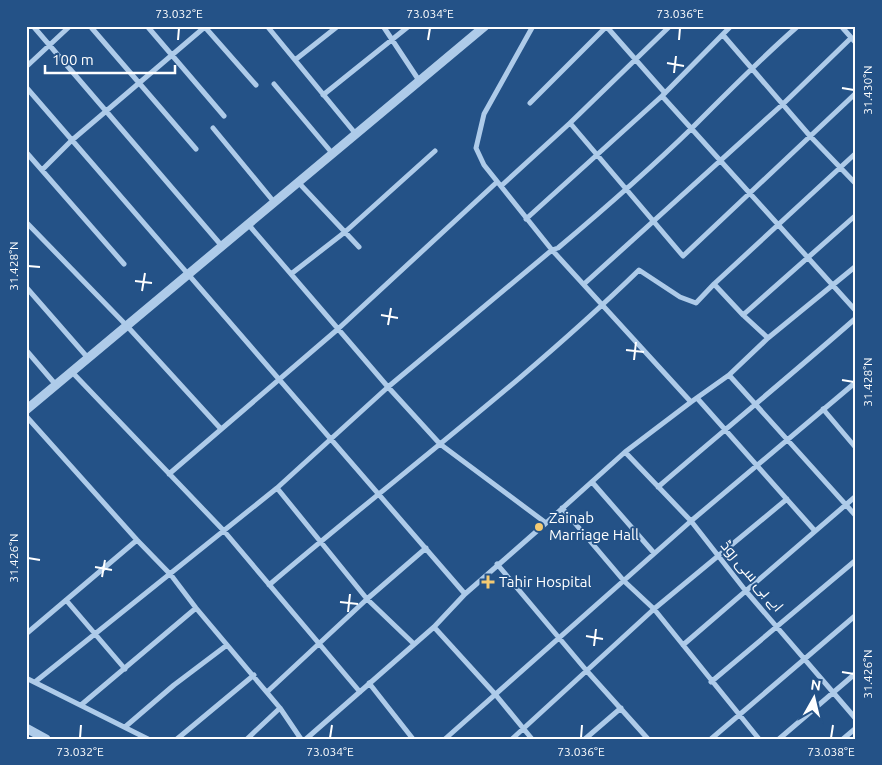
<svg xmlns="http://www.w3.org/2000/svg" width="882" height="765" font-family="Ubuntu,Cairo,sans-serif">
  <style>
    .lines { fill: none; stroke-linecap: round; stroke-linejoin: round }
    .minor { stroke: #aecbe9; stroke-width: 5 }
    .tertiary { stroke: #aecbe9; stroke-width: 9 }
    .ticks { fill: none; stroke: #fff; stroke-width: 2 }
    .poi-dot { fill: #f4ca72; stroke: #245287; stroke-width: 2 }
    .labels { text-anchor: middle; stroke-width: 4; stroke-linejoin: round; paint-order: stroke }
    .poi-label { font-size: 15px; fill: #fff; stroke: #245287; text-anchor: start }
    .street-label { font-size: 15px; fill: #fff; stroke: #245287 }
    .neatline { fill: none; stroke: #fff; stroke-width: 2 }
    .ticks-label { font-size: 12px; text-anchor: middle; fill: #fff }
  </style>
  <rect width="100%" height="100%" fill="#245287"/>
  <g class="lines">
    <path class="minor" d="M33,26L221,245
      M90,26L196,149
      M147,26L224,116
      M204,26L256,85
      M267,26L355,133
      M383,26L420,82
      M606,26L665,93
      M670,26L570,123L683,256L856,93
      M841,26L856,43
      M723,35L810,136L856,184
      M295,60L338,26
      M26,67L70,26
      M274,84L332,153
      M26,87L465,594
      M323,95L409,26
      M662,96L856,311
      M530,103L607,26
      M213,128L274,202
      M26,152L124,264
      M42,170L71,141L206,26
      M298,182L359,247
      M501,186L570,123
      M526,219L662,96L731,26
      M26,222L127,326L221,429
      M248,224L388,387L440,444L546,523L625,452L691,402L552,250L484,165L476,148L484,114L533,26
      M291,274L345,232L435,151
      M584,284L783,104L851,38
      M714,284L856,153
      M26,287L88,358
      M743,315L856,215
      M26,350L56,385
      M71,371L224,531L360,692
      M729,375L768,338L856,266
      M697,398L815,531
      M691,402L729,375L856,516
      M823,409L856,448
      M26,416L137,540L171,575L196,608L280,708L301,739
      M625,452L691,521L745,590L856,719
      M169,474L338,329L497,182
      M592,482L654,553
      M658,487C724,430 790,376 856,318
      M277,488L367,599L414,644
      M562,508L624,581L654,609L759,739
      M497,564L586,670L648,739
      M269,585C392,480 523,383 639,270L680,297L696,303L714,284L743,315L768,338
      M66,600L125,669
      M434,627L495,694L532,739
      M26,634L137,540
      M683,645L856,496
      M26,678L148,739
      M35,682L277,488L388,387L552,250L558,248C603,210 648,171 691,129C726,94 760,59 798,26
      M711,682L856,560
      M369,683L413,739
      M267,692L367,599L426,548
      M81,705L196,608
      M125,727L174,685L227,645
      M177,739L254,675
      M247,739L280,708
      M306,739L434,627L465,594L546,523
      M445,739L691,521L856,382
      M512,739L654,609L787,499
      M585,739L621,708
      M711,739L856,615
      M779,739L856,673
      M843,739L856,728"/>
    <path class="tertiary" d="M26,410L485,26
      M26,728L46,739"/>
  </g>
  <path class="ticks" d="M178,40L179,28M428,40L430,28M679,40L680,28M667,63L684,66M674,73L676,56M842,88L854,90M28,266L40,267M135,281L152,283M142,291L145,273M381,315L398,318M388,325L391,308M626,350L644,352M634,360L636,342M842,380L854,382M28,558L40,560M95,567L112,570M102,577L105,560M340,602L358,604M348,612L350,594M586,636L603,639M594,646L596,629M842,672L854,674M80,738L81,725M330,738L332,725M581,738L582,725M831,738L833,725"/>
  <g class="poi-dot">
    <circle cx="539" cy="527" r="5"/>
    <path d="M485.5 574.5h5v5h5v5h-5v5h-5v-5h-5v-5h5z"/>
  </g>
  <g class="labels">
    <g class="poi-label">
      <text x="549" y="523">Zainab<tspan x="549" dy="17">Marriage Hall</tspan></text>
      <text x="499" y="587">Tahir Hospital</text>
    </g>
    <g class="street-label">
      <text transform="translate(752 576) rotate(50)" y="5">اے بی سی روڈ</text>
    </g>
  </g>
  <rect width="882" height="765" fill="none" stroke="#245287" stroke-width="55"/>
  <g transform="translate(814 698) rotate(8)" stroke="#245287" stroke-width="4" paint-order="stroke">
  <path d="M0-4L9 19L0 12L-9 19Z" fill="#ffffff"/>
  <text y="-8" font-size="14" font-weight="bold" text-anchor="middle" fill="#ffffff">N</text>
  </g>
  <path d="M45 65v8h130v-8" fill="none" stroke="#ffffff" stroke-width="2.5"/>
  <text x="52" y="65" font-size="15" fill="#ffffff" stroke="#245287" stroke-width="4" paint-order="stroke">100 m</text>
  <rect x="28" y="28" width="826" height="710" class="neatline"/>
  <g class="ticks-label">
    <text x="179" y="18">73.032°E</text>
    <text x="430" y="18">73.034°E</text>
    <text x="680" y="18">73.036°E</text>
    <text transform="translate(868 90) rotate(-90)" y="4">31.430°N</text>
    <text transform="translate(14 266) rotate(-90)" y="4">31.428°N</text>
    <text transform="translate(868 382) rotate(-90)" y="4">31.428°N</text>
    <text transform="translate(14 558) rotate(-90)" y="4">31.426°N</text>
    <text transform="translate(868 674) rotate(-90)" y="4">31.426°N</text>
    <text x="80" y="756">73.032°E</text>
    <text x="330" y="756">73.034°E</text>
    <text x="581" y="756">73.036°E</text>
    <text x="831" y="756">73.038°E</text>
  </g>
</svg>
